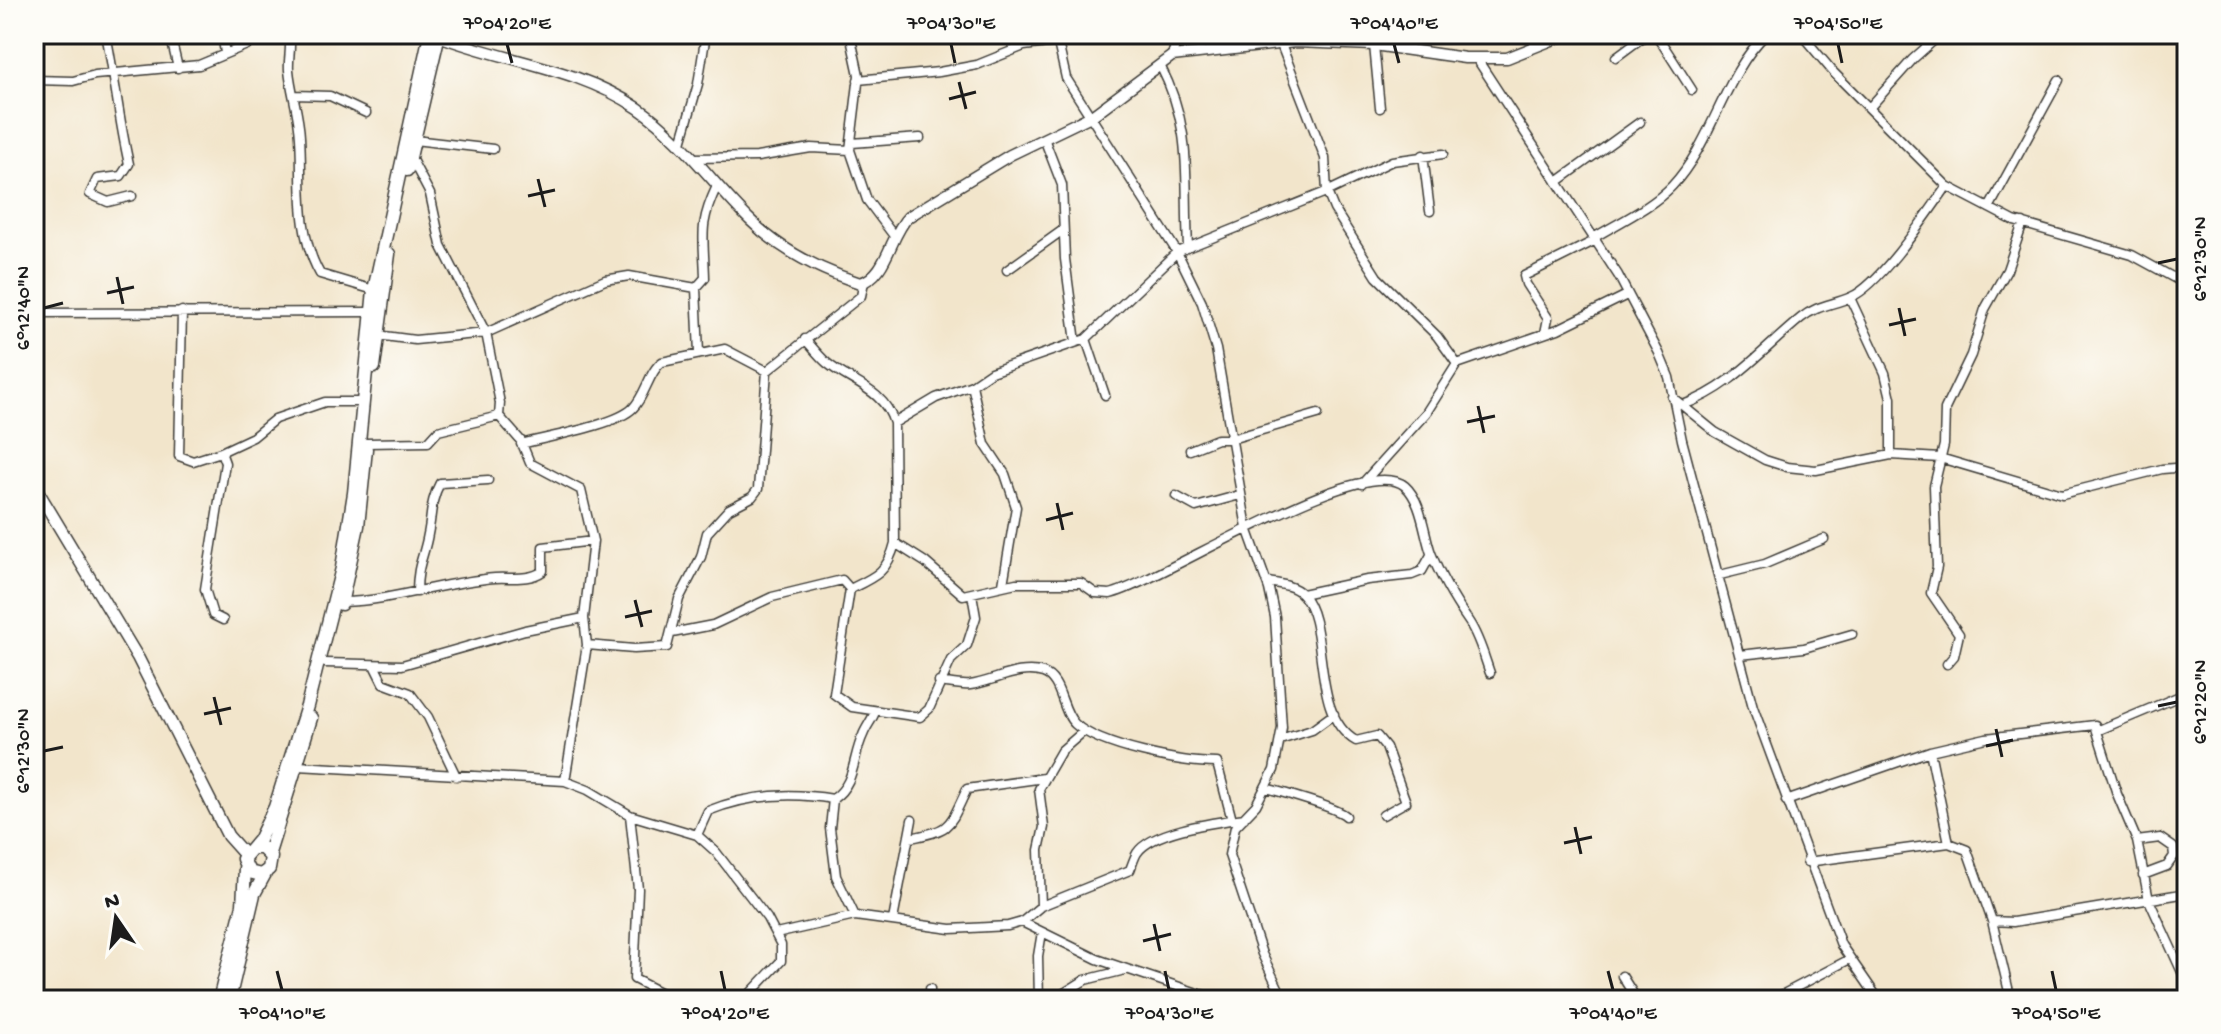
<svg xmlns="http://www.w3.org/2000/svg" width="2221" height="1034" font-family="'Gochi Hand',sans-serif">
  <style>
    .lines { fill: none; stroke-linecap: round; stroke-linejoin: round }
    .minor-casing { stroke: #3c3a36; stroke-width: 11 }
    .tertiary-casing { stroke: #3c3a36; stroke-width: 13 }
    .secondary-casing { stroke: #3c3a36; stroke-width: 14 }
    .primary-casing { stroke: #3c3a36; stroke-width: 15 }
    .minor { stroke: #fff; stroke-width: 8 }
    .tertiary { stroke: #fff; stroke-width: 10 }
    .secondary { stroke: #fff; stroke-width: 11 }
    .primary { stroke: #fff; stroke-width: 12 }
    .ticks { fill: none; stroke: #1c1c1c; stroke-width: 3 }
    .neatline { fill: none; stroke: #1c1c1c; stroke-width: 3 }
    .ticks-label { font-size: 20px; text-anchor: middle; fill: #1c1c1c }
  </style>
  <rect width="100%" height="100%" fill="#fdfcf7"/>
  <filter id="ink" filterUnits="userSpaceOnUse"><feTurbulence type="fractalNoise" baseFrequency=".0125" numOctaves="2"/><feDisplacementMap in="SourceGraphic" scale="16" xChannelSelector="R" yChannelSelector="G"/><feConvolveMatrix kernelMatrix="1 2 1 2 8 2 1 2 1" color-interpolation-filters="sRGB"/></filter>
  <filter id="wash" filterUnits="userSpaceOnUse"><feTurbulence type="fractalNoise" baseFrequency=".006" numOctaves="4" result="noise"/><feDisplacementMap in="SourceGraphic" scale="32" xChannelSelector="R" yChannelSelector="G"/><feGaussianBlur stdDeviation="1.8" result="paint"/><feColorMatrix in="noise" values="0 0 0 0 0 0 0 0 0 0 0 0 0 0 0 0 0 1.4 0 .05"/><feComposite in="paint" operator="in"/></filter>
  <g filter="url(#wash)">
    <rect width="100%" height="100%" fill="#f2e5cb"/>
  </g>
  <g filter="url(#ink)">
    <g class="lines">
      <g class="minor-casing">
        <path id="minor" d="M106,34C115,78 119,121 129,164L121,176L97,179L90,194L108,202L132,196
          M170,34L178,68
          M222,34L225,53
          M289,34C292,47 288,57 289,70C291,92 299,114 300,137C303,184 296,232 320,274L374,290
          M850,34L859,75L850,150L867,200L894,236
          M1056,34L1066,78L1177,252L1202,303L1216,349L1247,528L1269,589L1275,617L1282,728L1274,770L1256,805L1235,827L1229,855L1262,954L1284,1000
          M1401,34L1408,50
          M1656,34L1692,90
          M1801,34L1834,73L1947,186L2014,221L2132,255L2187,285
          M1280,42L1325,158L1327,192L1334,209L1377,277L1437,336L1457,364
          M1374,45L1380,108
          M1172,56L1178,34
          M1616,57L1647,34
          M1477,59L1618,275L1659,353L1669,377L1682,440L1753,707L1841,945L1879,1000
          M1160,65C1194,131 1184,177 1188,247
          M34,80L73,81L95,75L199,65L273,34
          M858,80L939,72L977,65L1024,46L1056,42
          M294,95L330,96L366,113
          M1870,107L1913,59L1941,34
          M414,140L493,149
          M1045,141L1062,185L1065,259L1076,342
          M681,143L698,84L706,34
          M852,143L920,138
          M1423,155L1430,211
          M411,158L430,194L441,245L486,333L500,403L499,416L521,441L530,463L581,490L593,541L584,618L587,645L565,781
          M693,158L757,157L811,148L850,150
          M1557,182L1640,122
          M1989,208L2059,80
          M1595,237C1620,222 1652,207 1672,186C1713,142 1723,76 1766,34
          M1007,270L1063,230
          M1850,298L1885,373L1891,398V455
          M182,311L179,456L193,461L221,452L225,463L205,589L213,615L223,620
          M34,313L373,312
          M1545,333L1548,318L1526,284L1524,276L1596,240
          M377,335L415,340L486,333L605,280L629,276L696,288
          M805,339C812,347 819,356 827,363C851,383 884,389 894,423L895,543C888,572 875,577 850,589
          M1086,339L1105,395
          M699,353L696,288L705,278C704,236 698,226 717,186
          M972,385L985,444L1005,474L1016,507L1003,584
          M1672,397L1715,432L1765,460L1787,467L1816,470L1891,455L1940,458L2062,494L2162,469L2187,467
          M1683,405C1731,388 1762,350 1801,318C1817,305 1833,305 1851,297C1880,285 1928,213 1947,186
          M894,423L936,398L972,385L991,372L1086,339L1177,252L1331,190L1392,161L1443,154
          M366,443L428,442L438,431L499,416
          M521,444C547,437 617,425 633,408C646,395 649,371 662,362L725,349L767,371L861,296L864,282
          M1190,450L1217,439H1231L1318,414
          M221,452L253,437L275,419L325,402H362
          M1362,484L1426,413L1457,364L1558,329L1627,295
          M1176,496L1196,507L1240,495
          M895,543L925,562L963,595L1016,583H1081L1095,593L1110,594C1161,582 1363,450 1405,486C1422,501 1424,534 1431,553C1441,579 1454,600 1469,622C1479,637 1484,656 1490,673
          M1720,575L1765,564L1824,539
          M1267,582C1279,584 1293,585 1302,594C1331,625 1309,714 1356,741L1377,736L1386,747L1406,802L1383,815
          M850,589L834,694L852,707L920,717L929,709L951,660L967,645L976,617L972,594
          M417,592C417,564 424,557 428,534C432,516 430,501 440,483L488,480
          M1302,594L1367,580L1412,575L1422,571L1431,555
          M342,602C394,601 443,582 495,578C511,577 529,581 543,571V547L593,541
          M672,633L713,625L772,597L842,580L850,589
          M587,645L634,649L667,647L679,599L701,557L707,533L729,509L752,497L758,489L767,371
          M1740,655L1804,648L1852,634
          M325,663L402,665L525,630L584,618
          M1947,664L1954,656L1959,634L1931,593L1937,567L1934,486L1944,445L1945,409L1971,355L1985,309L2007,270L2023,223
          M375,667L383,683L410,693L428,717L456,776
          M939,682C949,683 960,686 970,685C993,682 1020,665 1043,673C1062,679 1061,711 1075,724C1100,747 1183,763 1217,763L1232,820
          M2099,730L2187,693
          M1280,740L1312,730L1334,714
          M1930,751L1949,843
          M298,766L565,781L588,790L630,815L697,835L716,852L767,918L781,945V961L744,1000
          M1266,788C1281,792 1338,808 1346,816
          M1786,801L1930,751L1986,738L2095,725L2117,794L2137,841L2149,900L2187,983
          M630,815L638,889L634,979L675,1000
          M697,835L708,811C749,794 790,792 833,799
          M910,838C953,830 949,826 967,789L1044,778
          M2137,841L2160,838L2173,847L2174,856L2167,866L2143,875
          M1807,862L1949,843L1967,850L1992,921L2011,1000
          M1041,906L1039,850L1044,827L1039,789L1061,751L1084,731
          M855,916L836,876L830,828L833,799C856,783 852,758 863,735C866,727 872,720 875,712
          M893,920L912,820
          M1992,921L2013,922L2187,893
          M1022,922L1097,959L1218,1000
          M776,934L855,916L951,929L1008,926L1022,922L1041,906L1130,870C1132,865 1134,858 1137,853C1152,830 1218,822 1244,818
          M1622,976L1637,1000
          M930,1000V989
          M1039,1000L1038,956L1042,932
          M1053,1000L1085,980L1125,970
          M1772,1000L1848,960"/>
      </g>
      <g class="tertiary-casing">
        <path id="tertiary" d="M439,36C506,62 577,67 638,108C682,138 712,183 750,220C780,250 820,270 860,283C887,276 890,235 908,217L1010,155L1093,115L1172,56L1295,42L1374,45L1465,58H1507L1567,34"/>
      </g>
      <g class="secondary-casing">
        <path id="secondary" d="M34,485L138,658L228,836L245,855"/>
      </g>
      <g class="primary-casing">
        <path id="primary" d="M407,170L439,34
          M374,367L389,254
          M341,604L358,526L366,449
          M254,848H262L271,857L269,869L261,875L249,872L243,859L259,840L275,807L307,706L342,568L354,493L374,290L430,34
          M269,853L311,718
          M219,1000L243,905L245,868
          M229,1000L254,894L266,872"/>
      </g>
      <use href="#minor" class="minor"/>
      <use href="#tertiary" class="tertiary"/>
      <use href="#secondary" class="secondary"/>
      <use href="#primary" class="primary"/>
    </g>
  </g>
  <path class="ticks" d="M507,44L512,63M951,44L955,63M1394,44L1399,63M1838,44L1842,63M959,82L966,109M949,99L976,92M538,179L545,207M528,196L555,190M2158,263L2177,259M117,277L123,304M107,293L134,287M44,308L63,303M1899,308L1905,336M1889,325L1916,319M1478,406L1484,433M1467,422L1495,416M1057,503L1063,530M1046,520L1073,513M635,600L642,627M625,617L652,611M214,697L221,725M2158,706L2177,702M204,714L231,708M1996,729L2002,757M1986,746L2013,740M44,751L63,747M1575,827L1581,854M1564,843L1592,837M1154,924L1160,951M1143,941L1171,934M277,971L282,990M721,971L725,990M1165,971L1169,990M1608,971L1613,990M2052,971L2056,990"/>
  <rect width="2221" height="1034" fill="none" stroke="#fdfcf7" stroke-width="88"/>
  <g transform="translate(116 918) rotate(347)" stroke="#fdfcf7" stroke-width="6" paint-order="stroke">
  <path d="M0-6L14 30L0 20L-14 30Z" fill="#1c1c1c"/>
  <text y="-12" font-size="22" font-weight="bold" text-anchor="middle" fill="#1c1c1c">N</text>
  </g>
  <rect x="44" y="44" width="2133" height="946" class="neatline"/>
  <g class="ticks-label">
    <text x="507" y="29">7°04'20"E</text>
    <text x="951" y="29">7°04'30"E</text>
    <text x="1394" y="29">7°04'40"E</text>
    <text x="1838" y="29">7°04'50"E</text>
    <text transform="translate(2199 259) rotate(-90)" y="7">6°12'30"N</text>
    <text transform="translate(22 308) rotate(-90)" y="7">6°12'40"N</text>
    <text transform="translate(2199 702) rotate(-90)" y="7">6°12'20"N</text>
    <text transform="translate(22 751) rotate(-90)" y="7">6°12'30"N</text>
    <text x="282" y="1019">7°04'10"E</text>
    <text x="725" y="1019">7°04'20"E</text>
    <text x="1169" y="1019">7°04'30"E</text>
    <text x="1613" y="1019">7°04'40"E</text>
    <text x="2056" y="1019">7°04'50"E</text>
  </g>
</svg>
